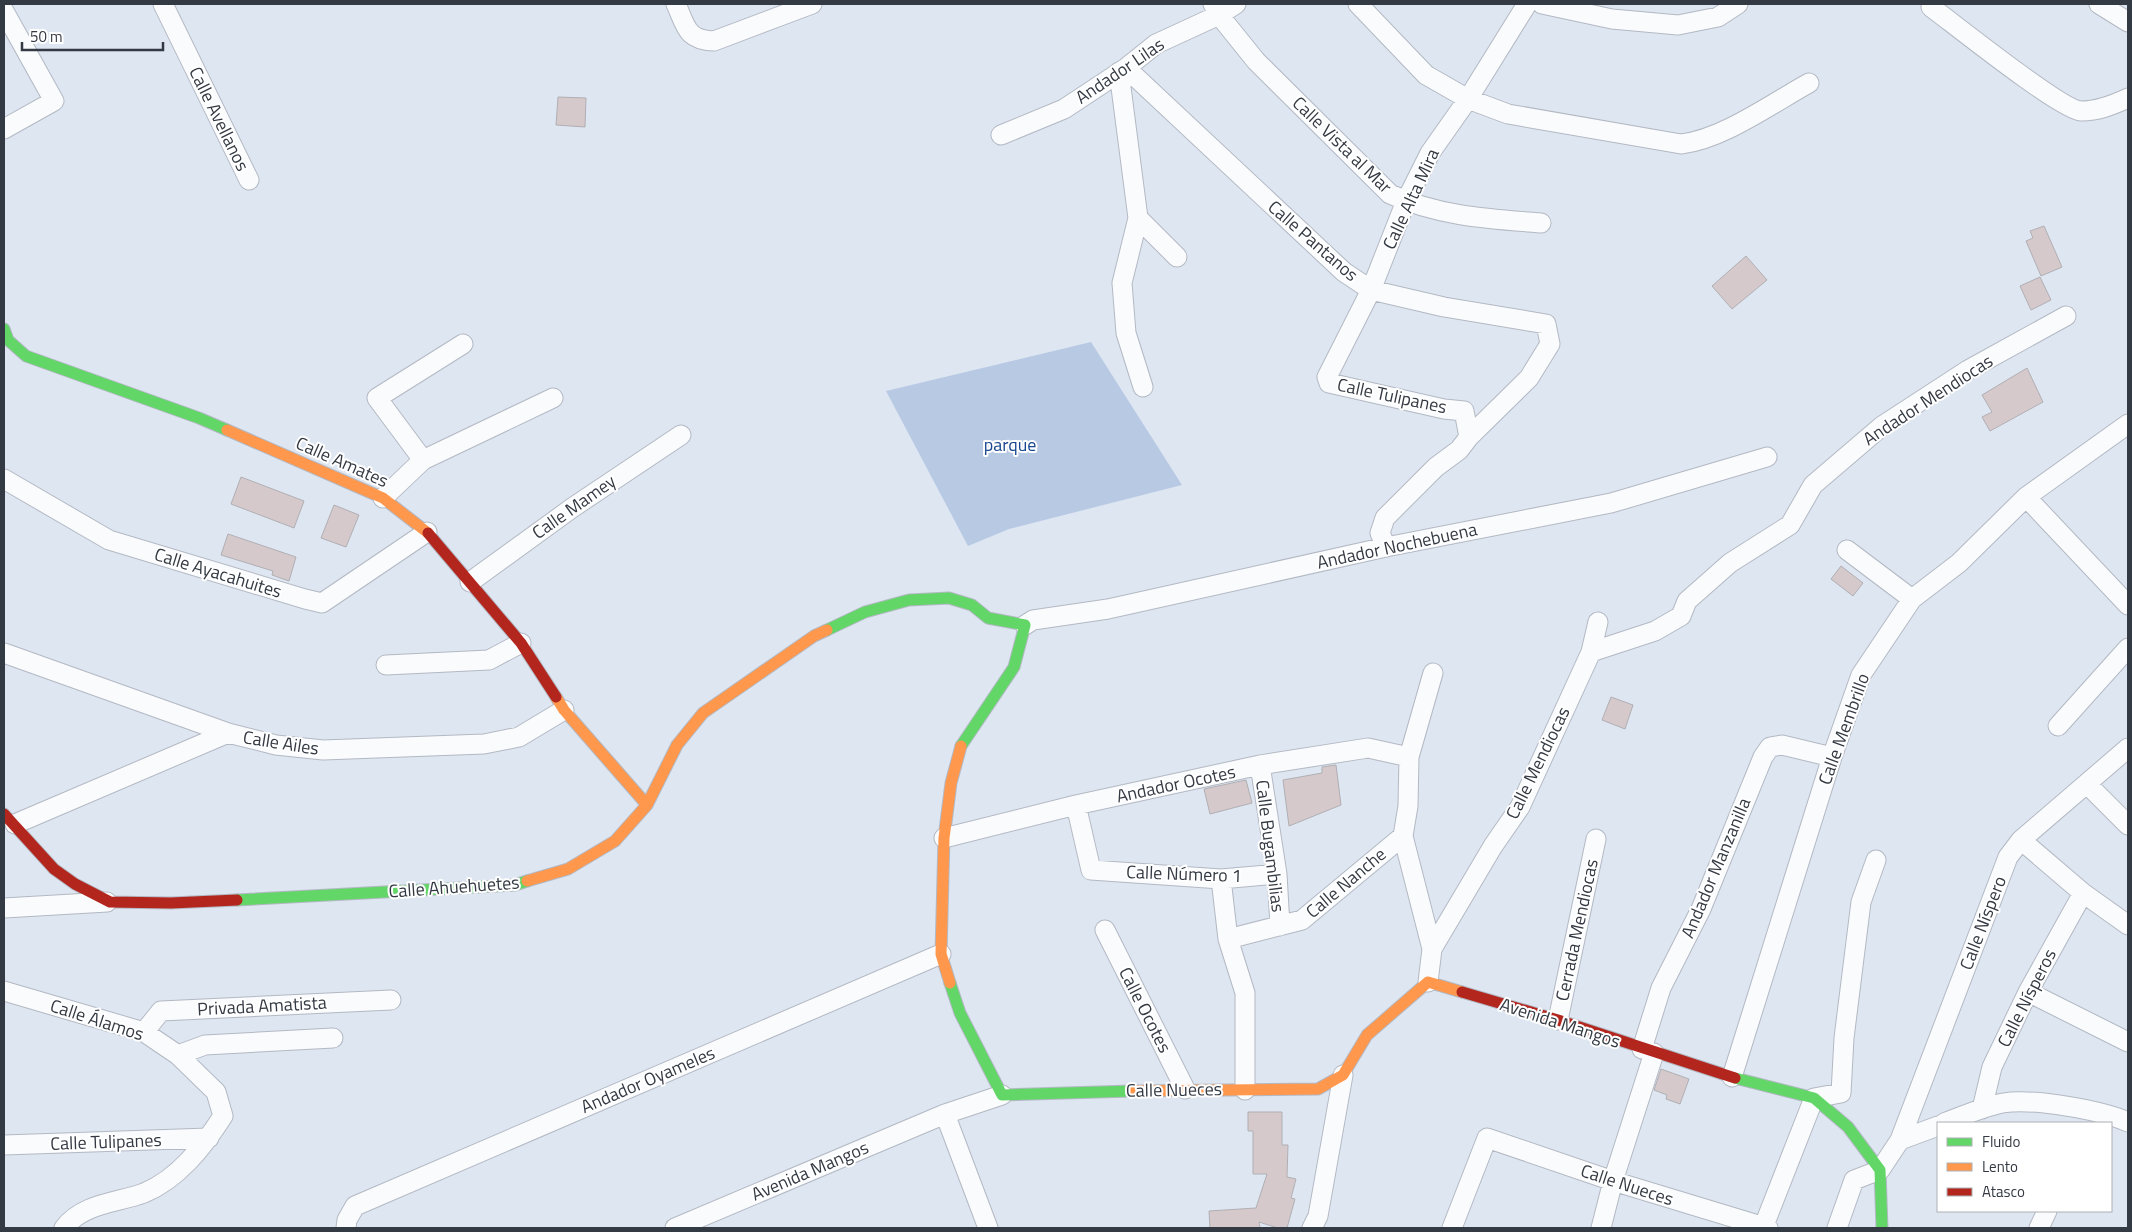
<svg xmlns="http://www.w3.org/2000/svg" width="2132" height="1232" font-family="'Titillium Web',sans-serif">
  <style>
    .green { fill: #b8c9e4 }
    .building { fill: #d6c9cb; stroke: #b0afb3 }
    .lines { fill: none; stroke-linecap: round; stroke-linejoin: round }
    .street-casing { stroke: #b3b9c3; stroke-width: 21 }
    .fast-casing { stroke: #b3b9c3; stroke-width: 13 }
    .slow-casing { stroke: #b3b9c3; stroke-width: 13 }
    .jam-casing { stroke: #b3b9c3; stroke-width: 13 }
    .street { stroke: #fafbfd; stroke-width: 19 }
    .fast { stroke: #63d668; stroke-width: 11 }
    .slow { stroke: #ff974d; stroke-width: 11 }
    .jam { stroke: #b3261e; stroke-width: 11 }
    .labels { text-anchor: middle; stroke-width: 4; stroke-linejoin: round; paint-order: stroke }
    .street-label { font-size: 18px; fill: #343a43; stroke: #fff }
    .park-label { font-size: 18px; fill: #174690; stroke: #fff }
  </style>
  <rect width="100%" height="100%" fill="#dee6f2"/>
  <path class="green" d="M1091,342L1182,485L1009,529L968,546L886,391Z"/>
  <path class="building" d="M558,97L586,98L585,127L556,125Z
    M2044,226L2062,267L2041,276L2026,241L2033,238L2030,231Z
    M1746,256L1767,280L1732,309L1712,286Z
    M2040,277L2051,300L2031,310L2020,286Z
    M2027,368L2043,402L1990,431L1982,417L1992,412L1982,395Z
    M241,477L304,501L294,528L231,504Z
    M334,505L359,515L346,547L321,538Z
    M228,534L296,557L289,581L272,575L273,571L221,555Z
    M1841,566L1863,583L1853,596L1831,579Z
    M1611,697L1633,705L1625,729L1602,720Z
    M1336,765L1341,805L1289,826L1283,780L1322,773V767Z
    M1246,780L1252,803L1210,814L1204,789Z
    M1661,1069L1689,1079L1680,1104L1666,1099L1667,1095L1654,1090Z
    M1248,1112H1282V1145H1288L1287,1177L1296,1179L1291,1198L1295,1199L1287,1228H1278L1259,1222L1260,1228H1210L1209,1211L1256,1208L1267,1174H1253V1131H1248Z"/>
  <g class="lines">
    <g class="street-casing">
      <path id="street" d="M163,4L249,180
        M676,4C686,26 686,40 714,41L812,4
        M1213,4L1219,15L1256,61L1390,194C1437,216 1490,219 1541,223
        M1358,4L1426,75L1468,99L1508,114L1681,144C1723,139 1771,104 1809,83
        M1542,4L1612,19L1678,25L1718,17L1738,4
        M2099,4L2128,22
        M1931,7C1954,24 2061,110 2081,111C2098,111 2113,105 2128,98
        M4,11L54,101L4,129
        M1126,68L1344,272L1371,290L1444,307L1546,324L1550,344L1529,378L1469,437L1459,450L1436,467L1385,518L1380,533L1386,547
        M1119,72L1138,218L1122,283L1126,333L1143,387
        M1001,135L1064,109L1126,68L1156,44L1219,15L1236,4
        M1138,218L1177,257
        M1469,437L1464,411L1444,409L1329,383L1327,377L1371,290L1406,201L1430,153L1468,99L1527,4
        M423,460L377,398L463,344
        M4,479L109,540L305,599L322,603L427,532
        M2026,497L2128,605
        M383,498L423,460L553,398
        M1847,550L1912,599
        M470,582L572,508L681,435
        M1025,625L1033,620L1108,609L1386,547L1611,503L1767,457
        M1591,652L1655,631L1681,616L1687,601L1730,563L1790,525L1813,485L1882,426L1968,370L2066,316
        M4,653L228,733L276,745L323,750L484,744L519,737L564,710
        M386,665L489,660L521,643
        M2058,726L2128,648
        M1260,765L1277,874L1280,926
        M2087,784L2128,825
        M1076,805L1091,870L1221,879L1277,874
        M15,824L228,733
        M944,838L1076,805L1260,765L1368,748L1409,757
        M2021,840L2083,893L2128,925
        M1221,879L1228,939L1245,993V1090
        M4,908L107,902
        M1105,930L1185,1089
        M1228,939L1302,920L1403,836
        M1432,949L1493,846L1520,807L1591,652L1598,622
        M1428,982L1432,949L1403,836L1408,806L1409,757L1433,673
        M4,991L144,1032L178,1055L216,1092L223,1116C203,1147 178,1179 144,1193C117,1203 83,1203 64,1228
        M2028,992L2128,1042
        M1558,1020L1596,839
        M144,1032L161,1011L391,1000
        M1642,1049L1661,988L1701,909L1763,757L1770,747L1782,745L1832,757
        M178,1055L205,1045L333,1038
        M1732,1077L1832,757L1861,675L1912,599L1959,563L2026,497L2128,424
        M1982,1109L1992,1067L2028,992L2083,893
        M945,1114L988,1228
        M1944,1123C1963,1116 1982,1107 2003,1103C2033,1098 2101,1110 2128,1122
        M1900,1140L2008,857L2021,840L2128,748
        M4,1145L209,1138
        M346,1228L347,1220L355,1206L941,954
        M675,1228L945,1114L1002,1095
        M1312,1228L1318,1216L1343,1075
        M1452,1228L1487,1138L1613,1181L1768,1228
        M1601,1228L1613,1181L1654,1053
        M1763,1228L1814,1098L1841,1093L1844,1038L1861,902L1876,860
        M1837,1228L1854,1180L1880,1170L1900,1140L1938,1126
        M2039,1228L2047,1211"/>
    </g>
    <g class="fast-casing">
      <path id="fast" d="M4,329L8,340L26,356L199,418L227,430
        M827,630L865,612L909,600L949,598L972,605L988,618L1025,625L1014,667L961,746
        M237,900L515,885L527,881
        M950,983L960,1013L1002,1095L1132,1091
        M1735,1078L1814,1098L1848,1127L1880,1170L1882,1228"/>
    </g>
    <g class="slow-casing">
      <path id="slow" d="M227,430L383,498L428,533
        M556,697L564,710L647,805
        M527,881L568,869L615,841L647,805L677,745L703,713L814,636L827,630
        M950,983L941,954L944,838L951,783L961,746
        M1132,1091L1318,1089L1343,1075L1367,1035L1428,982L1462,992"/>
    </g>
    <g class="jam-casing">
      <path id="jam" d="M428,533L521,643L556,697
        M4,814L54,869L75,884L110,902L171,903L237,900
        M1462,992L1558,1020L1735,1078"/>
    </g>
    <use href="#street" class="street"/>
    <use href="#fast" class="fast"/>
    <use href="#slow" class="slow"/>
    <use href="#jam" class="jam"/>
  </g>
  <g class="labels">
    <g class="street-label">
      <text transform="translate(1120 71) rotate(-34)" y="6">Andador Lilas</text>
      <text transform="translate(219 119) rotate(64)" y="6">Calle Avellanos</text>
      <text transform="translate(1342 145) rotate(44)" y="6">Calle Vista al Mar</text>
      <text transform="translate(1411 199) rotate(-65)" y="6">Calle Alta Mira</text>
      <text transform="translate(1313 241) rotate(41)" y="6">Calle Pantanos</text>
      <text transform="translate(1392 396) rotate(12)" y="6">Calle Tulipanes</text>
      <text transform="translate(1928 400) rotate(-33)" y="6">Andador Mendiocas</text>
      <text transform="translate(342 462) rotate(24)" y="6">Calle Amates</text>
      <text transform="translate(574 507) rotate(-35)" y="6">Calle Mamey</text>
      <text transform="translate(1397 546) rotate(-12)" y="6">Andador Nochebuena</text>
      <text transform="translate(218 573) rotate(17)" y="6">Calle Ayacahuites</text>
      <text transform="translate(1844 729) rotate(-70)" y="6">Calle Membrillo</text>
      <text transform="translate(281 743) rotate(9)" y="6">Calle Ailes</text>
      <text transform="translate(1538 763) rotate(-64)" y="6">Calle Mendiocas</text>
      <text transform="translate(1176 784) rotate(-12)" y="6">Andador Ocotes</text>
      <text transform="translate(1270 846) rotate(83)" y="6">Calle Bugambilias</text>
      <text transform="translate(1716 868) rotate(-67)" y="6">Andador Manzanilla</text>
      <text transform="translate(1184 874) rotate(2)" y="6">Calle Número 1</text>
      <text transform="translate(1346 883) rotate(-40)" y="6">Calle Nanche</text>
      <text transform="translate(454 887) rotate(-4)" y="6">Calle Ahuehuetes</text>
      <text transform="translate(1983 923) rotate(-69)" y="6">Calle Níspero</text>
      <text transform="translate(1577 930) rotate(-78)" y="6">Cerrada Mendiocas</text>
      <text transform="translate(2027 998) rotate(-63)" y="6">Calle Nísperos</text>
      <text transform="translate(262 1006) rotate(-3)" y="6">Privada Amatista</text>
      <text transform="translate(1145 1010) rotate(63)" y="6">Calle Ocotes</text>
      <text transform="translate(97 1020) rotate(18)" y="6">Calle Álamos</text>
      <text transform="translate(1560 1023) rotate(18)" y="6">Avenida Mangos</text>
      <text transform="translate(648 1080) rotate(-23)" y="6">Andador Oyameles</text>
      <text transform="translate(1174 1090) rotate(-1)" y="6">Calle Nueces</text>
      <text transform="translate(106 1142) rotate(-2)" y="6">Calle Tulipanes</text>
      <text transform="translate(810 1171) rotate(-23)" y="6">Avenida Mangos</text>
      <text transform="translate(1627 1185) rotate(18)" y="6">Calle Nueces</text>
    </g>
    <g class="park-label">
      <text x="1010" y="451">parque</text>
    </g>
  </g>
  <rect width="2132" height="1232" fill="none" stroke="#343a43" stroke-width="10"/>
  <rect x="1937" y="1122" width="175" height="90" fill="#ffffff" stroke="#aeb0b4"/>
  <rect x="1947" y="1138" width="25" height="8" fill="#63d668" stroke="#aeb0b4"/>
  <text x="1982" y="1147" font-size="15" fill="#343a43">Fluido</text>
  <rect x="1947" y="1163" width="25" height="8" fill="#ff974d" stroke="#aeb0b4"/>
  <text x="1982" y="1172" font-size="15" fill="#343a43">Lento</text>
  <rect x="1947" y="1188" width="25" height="8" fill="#b3261e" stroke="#aeb0b4"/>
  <text x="1982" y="1197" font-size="15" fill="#343a43">Atasco</text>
  <path d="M22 42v8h141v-8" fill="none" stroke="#343a43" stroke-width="2.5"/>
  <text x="30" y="42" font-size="15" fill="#343a43" stroke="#ffffff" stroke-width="4" paint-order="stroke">50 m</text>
</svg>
